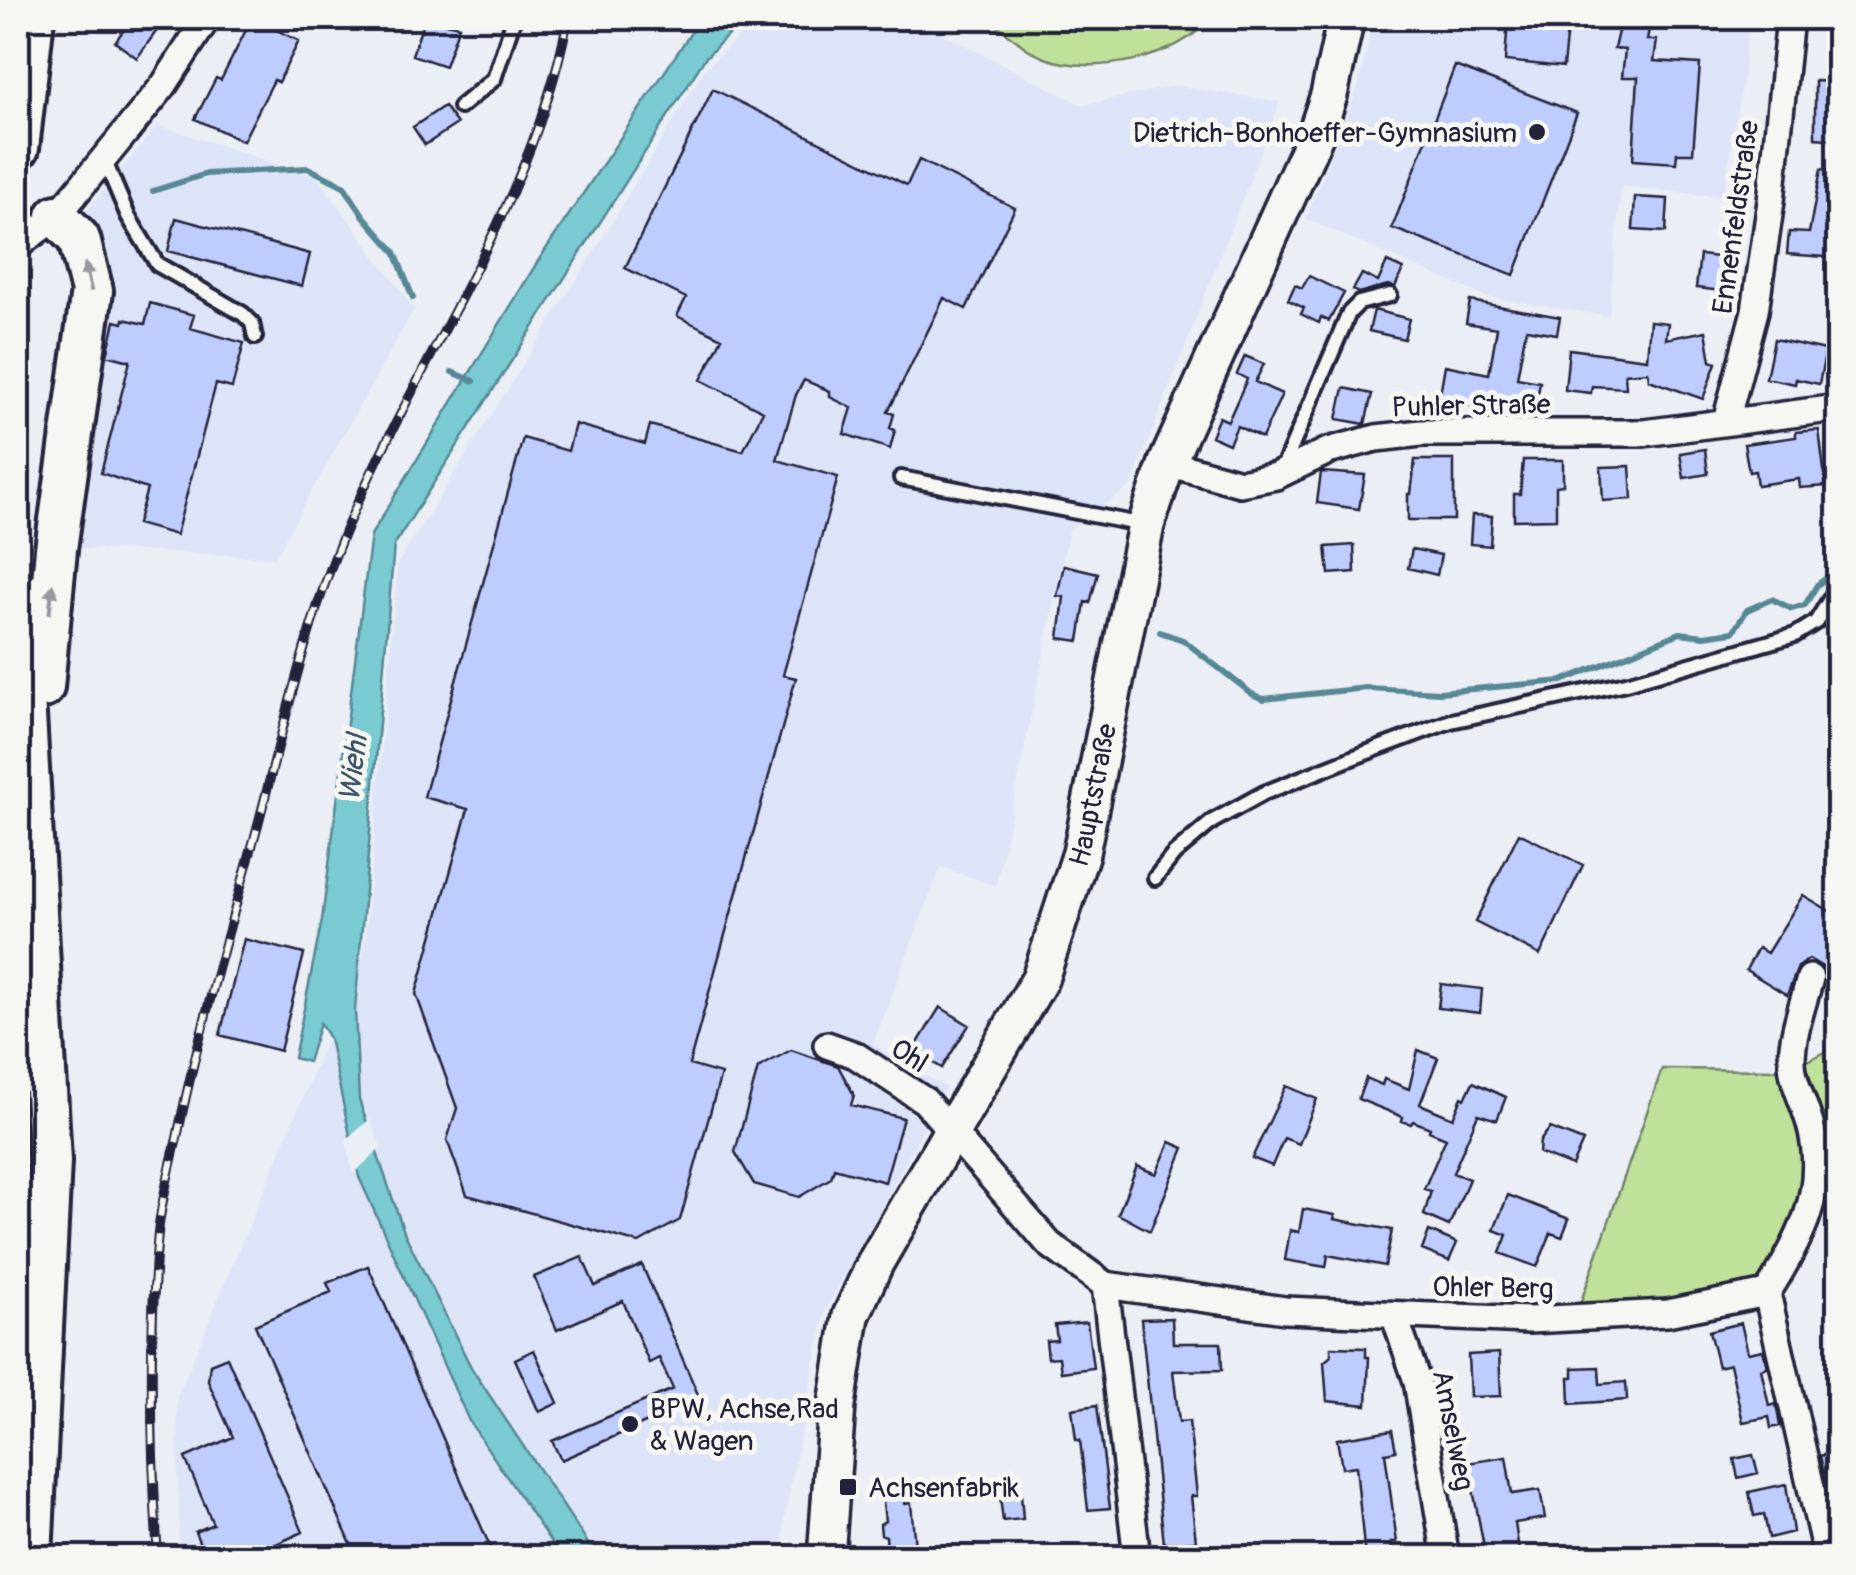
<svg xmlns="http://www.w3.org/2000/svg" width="1856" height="1575" font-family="Pangolin,sans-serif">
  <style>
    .built { fill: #dee4f7 }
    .green { fill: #c0e19a; stroke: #71826a; stroke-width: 2.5 }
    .water { fill: #79cad1; stroke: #568795; stroke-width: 2.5 }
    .pier { fill: #ebeef4 }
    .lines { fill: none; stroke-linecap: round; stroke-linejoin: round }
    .stream { stroke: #568795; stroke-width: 6 }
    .building { fill: #bfcdfe; stroke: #22223b; stroke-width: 2.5 }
    .lane-casing { stroke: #22223b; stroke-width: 20 }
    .street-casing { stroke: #22223b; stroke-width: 32 }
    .secondary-casing { stroke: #22223b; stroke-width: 42 }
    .primary-casing { stroke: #22223b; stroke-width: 48 }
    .lane { stroke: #f6f6f2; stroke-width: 12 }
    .street { stroke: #f6f6f2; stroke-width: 25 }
    .secondary { stroke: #f6f6f2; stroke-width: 35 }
    .primary { stroke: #f6f6f2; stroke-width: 40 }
    .rail-casing { stroke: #22223b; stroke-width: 10 }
    .rail { stroke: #f6f6f2; stroke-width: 6; stroke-dasharray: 19; stroke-linecap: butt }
    .oneway { fill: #9797a0 }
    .poi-dot { fill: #22223b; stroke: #f6f6f2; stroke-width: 4 }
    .labels { text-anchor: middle; stroke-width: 10; stroke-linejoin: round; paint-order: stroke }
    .poi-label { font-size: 28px; fill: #22223b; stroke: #f6f6f2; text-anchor: start }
    .street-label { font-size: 28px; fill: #22223b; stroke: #f6f6f2 }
    .water-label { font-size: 30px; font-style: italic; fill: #3c5468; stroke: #f6f6f2 }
  </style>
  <rect width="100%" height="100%" fill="#ebeef4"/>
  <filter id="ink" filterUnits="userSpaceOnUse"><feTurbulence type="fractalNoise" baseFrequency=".01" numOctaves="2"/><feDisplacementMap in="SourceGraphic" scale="20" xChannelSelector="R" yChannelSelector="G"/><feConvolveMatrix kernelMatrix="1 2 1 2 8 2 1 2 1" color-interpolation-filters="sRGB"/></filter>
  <g filter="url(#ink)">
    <path class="built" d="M758,18H912L1082,105L1175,86L1280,102L1131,486L1069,530L996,886L941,867L873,1044L946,1088L825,1311L784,1519L783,1557H179L177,1397L364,952L398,563L594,252L703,71Z
      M1372,18H1748L1744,73L1723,197L1621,186L1609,316L1486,297L1306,219L1361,79Z
      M158,125L318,178L414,309L275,557L74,548L107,272L87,210Z"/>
    <path class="green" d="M988,18H1210C1179,59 1093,76 1045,58C1026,51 1004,30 988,18Z
      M1838,1046V1165L1830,1176L1797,1066Z
      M18,1066L31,1202L18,1353Z
      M1662,1069L1781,1070C1791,1106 1816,1188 1800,1222C1790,1243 1774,1262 1761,1281L1663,1304L1579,1307Z"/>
    <path class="water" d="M705,18H745L705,58L394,545L355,1010L359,1100L404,1232L472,1369L597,1557H561L469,1421L359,1177L329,1038L320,1023L308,1062L294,1058L322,920L371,535L538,261L692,31Z"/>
    <path class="pier" d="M370,1119L381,1148L353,1174L346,1140Z"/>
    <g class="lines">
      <path class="stream" d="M153,191L206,174L308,168L344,186L363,215L395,252L413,298
        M452,372L474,381
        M1160,632L1183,640L1252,694L1263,699L1366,688L1440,692L1562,681L1680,633L1704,636L1733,632L1747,610L1772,599L1792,609L1805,605L1817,585L1836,571"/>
    </g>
    <path class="building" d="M132,18H166L137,58L115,42Z
      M252,18L299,41L278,82L274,80L243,141L195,119L216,78L221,80Z
      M425,18L459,26L445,66L412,55Z
      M1508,18H1568L1563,67L1505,61Z
      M1621,18H1651L1647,40H1657L1654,61L1700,64L1693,153H1677L1676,163L1633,160L1638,77H1622L1625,50L1614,49Z
      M1455,66L1577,113L1514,275L1392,228Z
      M1815,81L1838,82V140L1815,138Z
      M713,89L907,185L919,160L1015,208L966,309L944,298L888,412L894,414L890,428L895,430L890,449L844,434L852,408L830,397V391L804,380L796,395L777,460L838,477L783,675L796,678L689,1065L721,1074L680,1220L639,1243L467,1195L447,1140L457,1108L416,994L468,809L424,797L523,438L568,451L575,424L645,444L650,425L743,451L763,411L701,380L722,338L677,316L686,298L625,268Z
      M444,106L457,124L425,145L413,127Z
      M1821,169L1838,172V258L1787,254L1789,232L1809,233Z
      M1635,197L1668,199L1666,232L1633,230Z
      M176,218L310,254L302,286L168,251Z
      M1700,255L1727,258L1723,291L1696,288Z
      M1387,262L1403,269L1395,287L1388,285L1358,293L1353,290L1362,274L1378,282Z
      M1309,276L1344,293L1329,321L1321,317L1319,323L1301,314L1304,308L1288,300L1295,285L1302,288Z
      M1470,301L1560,317L1557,334L1526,329L1517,378L1540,382L1536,406L1513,402L1511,413L1439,400L1445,365L1489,374L1497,328L1466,323Z
      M150,303L194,315L190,328L244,343L232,388L216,384L176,535L137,524L147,489L101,473L130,361L107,355L115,321L123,323L124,319L145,324Z
      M1374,310L1409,319L1404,339L1369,331Z
      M1650,321L1668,323L1666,339L1706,331L1711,361L1716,363L1703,399L1649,380L1648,372L1625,374L1626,388L1592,386L1591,393L1565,390L1569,349L1647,359Z
      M1774,339L1826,350L1819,384L1796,379L1795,384L1766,378Z
      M1245,356L1264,364L1255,382L1282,394L1262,438L1237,426L1229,444L1211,436L1219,417L1228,421L1247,379L1237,374Z
      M1344,388L1372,394L1365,424L1337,419Z
      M1819,430L1826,486L1800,488L1799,479L1757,485L1755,471L1749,472L1744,444L1796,437V432Z
      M1705,449L1708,474L1684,478L1680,453Z
      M1415,460H1454V520H1408V494H1411Z
      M1523,460H1563V485L1556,486V519L1514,520V494H1520Z
      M1630,466L1632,499L1603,501L1601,467Z
      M1321,472L1365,475L1359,509L1317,503Z
      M1472,515L1492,516L1490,546L1470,544Z
      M1354,545L1355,572L1329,574L1326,547Z
      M1412,549L1441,555L1437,575L1408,568Z
      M1064,565L1098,573L1090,603L1085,602L1079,641L1059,638L1064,597L1057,596Z
      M1519,833L1583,865L1540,955L1475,922Z
      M1803,895L1838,916V976L1809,959L1798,967L1787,995L1746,970L1758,948L1767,953Z
      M244,939L304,954L280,1051L220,1035Z
      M1441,984L1482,989L1480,1013L1438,1008Z
      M940,1007L969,1025L942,1068L913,1051Z
      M791,1050L838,1066L854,1095L851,1105L903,1118L885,1182L834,1168L831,1178L799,1197L754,1184L735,1152L758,1068Z
      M1418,1050L1438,1058L1420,1104L1453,1118L1462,1097L1465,1099L1473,1082L1506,1097L1497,1120L1478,1114L1453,1173L1469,1179L1449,1226L1424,1215L1431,1191L1424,1189L1446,1138L1429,1131L1430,1128L1413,1121L1411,1124L1402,1121L1403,1117L1358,1099L1366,1078L1382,1085L1384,1079L1409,1089Z
      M1286,1086L1317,1099L1299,1144L1284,1138L1272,1166L1252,1158Z
      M1550,1128L1583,1141L1572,1166L1539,1153L1540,1141Z
      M1170,1142L1184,1148L1150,1231L1118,1214L1137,1166L1156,1174Z
      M1508,1195L1569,1219L1562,1237L1551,1233L1537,1267L1500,1253L1507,1235L1494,1230Z
      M1303,1209L1335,1215L1334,1219L1392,1230L1385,1266L1328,1255L1326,1267L1285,1260L1290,1230L1299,1232Z
      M1429,1231L1457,1243L1449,1261L1422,1250Z
      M582,1257L595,1286L642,1265L700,1399L561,1460L552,1441L673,1389L659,1358L649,1363L623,1301L557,1330L534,1277Z
      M368,1266L495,1558H357L255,1325L331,1292L327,1283Z
      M1172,1318L1173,1343H1221L1222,1370L1173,1371L1179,1422L1189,1421L1197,1496H1191L1196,1541L1164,1544L1141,1319Z
      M1087,1322L1093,1368L1061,1372L1059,1357L1048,1358L1046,1341L1057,1340L1055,1325Z
      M1741,1323L1748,1353L1763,1350L1767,1367L1761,1369L1769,1406L1776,1404L1780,1426L1771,1428L1769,1417L1743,1422L1730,1364L1718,1367L1709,1331Z
      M1331,1347L1366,1348V1357H1369L1367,1405L1327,1401L1324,1362L1331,1356Z
      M534,1350L558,1403L539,1412L515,1359Z
      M1499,1353L1501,1396L1470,1397L1468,1355Z
      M227,1357L303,1532L245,1558H206L195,1532L213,1524L185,1458L233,1437L208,1381L210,1364Z
      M1599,1367L1600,1384L1626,1382L1627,1400L1570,1404L1569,1377H1573V1368Z
      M1097,1405L1110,1508L1088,1510L1080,1440H1076L1072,1409Z
      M1392,1430L1396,1451L1385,1453L1397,1542H1391L1393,1558H1365L1356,1466L1342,1468L1337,1439Z
      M1838,1451V1470L1824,1473L1820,1456Z
      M1753,1455L1758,1473L1738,1478L1734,1459Z
      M1506,1457L1512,1494L1540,1490L1545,1518L1515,1523L1520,1558H1486L1468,1463Z
      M1786,1484L1793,1532L1769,1538L1764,1514L1754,1516L1749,1492Z
      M904,1491L905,1504L911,1503L915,1548L887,1551L886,1536L881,1534L880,1524L885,1521L882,1493Z
      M1021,1494L1023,1519L1003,1521L1000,1497Z"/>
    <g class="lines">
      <g class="lane-casing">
        <path id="lane" d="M460,107L494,79L514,18
          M104,159L128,216L157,264L243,314L252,323L255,337
          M1281,472L1349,313L1359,303L1390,295
          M901,478L1144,525
          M1155,878L1174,854L1213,821L1264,793L1352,758L1451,721L1626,683L1795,635L1816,622L1838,586"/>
      </g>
      <g class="street-casing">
        <path id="street" d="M18,245L57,216L164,85L207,18
          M1726,421L1755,311L1771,201L1790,18
          M1167,463L1240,483L1276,476L1328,451L1376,438L1421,433H1644L1838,408
          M827,1045L855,1055L925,1101L1049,1244L1105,1285L1285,1310L1529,1320L1667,1313L1767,1293C1800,1241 1827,1191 1811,1128C1806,1106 1792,1083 1792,1061C1792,1033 1803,1005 1810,978
          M1105,1285L1137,1558
          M1767,1293L1827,1558
          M1394,1315L1417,1381L1446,1558"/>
      </g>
      <g class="secondary-casing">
        <g id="secondary">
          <path id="s1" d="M826,1558L837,1405L851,1316L875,1263L1040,979L1081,853L1146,525L1167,463L1317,131L1329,95L1346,18"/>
        </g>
      </g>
      <g class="primary-casing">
        <path id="primary" d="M18,148L33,18
          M18,590L50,1161L31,1558
          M43,687L56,549L92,291L79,239L57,216"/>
      </g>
      <use href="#lane" class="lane"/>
      <use href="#street" class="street"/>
      <use href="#secondary" class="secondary"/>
      <use href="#primary" class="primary"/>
      <g class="rail-casing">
        <path id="rail" d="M158,1558C151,1450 148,1341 158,1233C161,1202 170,1169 177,1138C198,1035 228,934 256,832C284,728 306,621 349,522C421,354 534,200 568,18"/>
      </g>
      <use href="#rail" class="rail"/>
    </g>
    <defs><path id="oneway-solid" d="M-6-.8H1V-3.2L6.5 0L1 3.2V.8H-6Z" transform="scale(2.5)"/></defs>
    <g class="oneway">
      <use href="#oneway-solid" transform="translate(88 277) rotate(-103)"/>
      <use href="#oneway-solid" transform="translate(51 599) rotate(-84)"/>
    </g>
  </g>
  <g class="poi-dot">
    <circle cx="1537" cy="132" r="10"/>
    <circle cx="630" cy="1424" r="10"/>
    <rect x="838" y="1477" width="20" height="20" rx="5"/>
  </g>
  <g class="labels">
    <g class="poi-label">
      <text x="1517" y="142" text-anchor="end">Dietrich-Bonhoeffer-Gymnasium</text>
      <text x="650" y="1418">BPW, Achse,Rad<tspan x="650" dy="32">&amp; Wagen</tspan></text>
      <text x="868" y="1497">Achsenfabrik</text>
    </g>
    <g class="street-label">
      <text transform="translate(1735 217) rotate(-82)" y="10">Ennenfeldstraße</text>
      <text transform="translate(1471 405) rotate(-1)" y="10">Puhler Straße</text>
      <text dy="10" stroke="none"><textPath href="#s1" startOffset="822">Hauptstraße</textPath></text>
      <text transform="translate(910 1055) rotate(33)" y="10">Ohl</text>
      <text transform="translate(1493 1287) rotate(1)" y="10">Ohler Berg</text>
      <text transform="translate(1454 1430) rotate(79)" y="10">Amselweg</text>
    </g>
    <g class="water-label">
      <text transform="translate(353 768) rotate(-83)" y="10">Wiehl</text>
    </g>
  </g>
  <rect width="1856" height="1575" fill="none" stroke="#f6f6f2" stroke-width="60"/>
  <rect x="30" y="30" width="1796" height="1515" fill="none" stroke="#22223b" stroke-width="4" filter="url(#ink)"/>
</svg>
